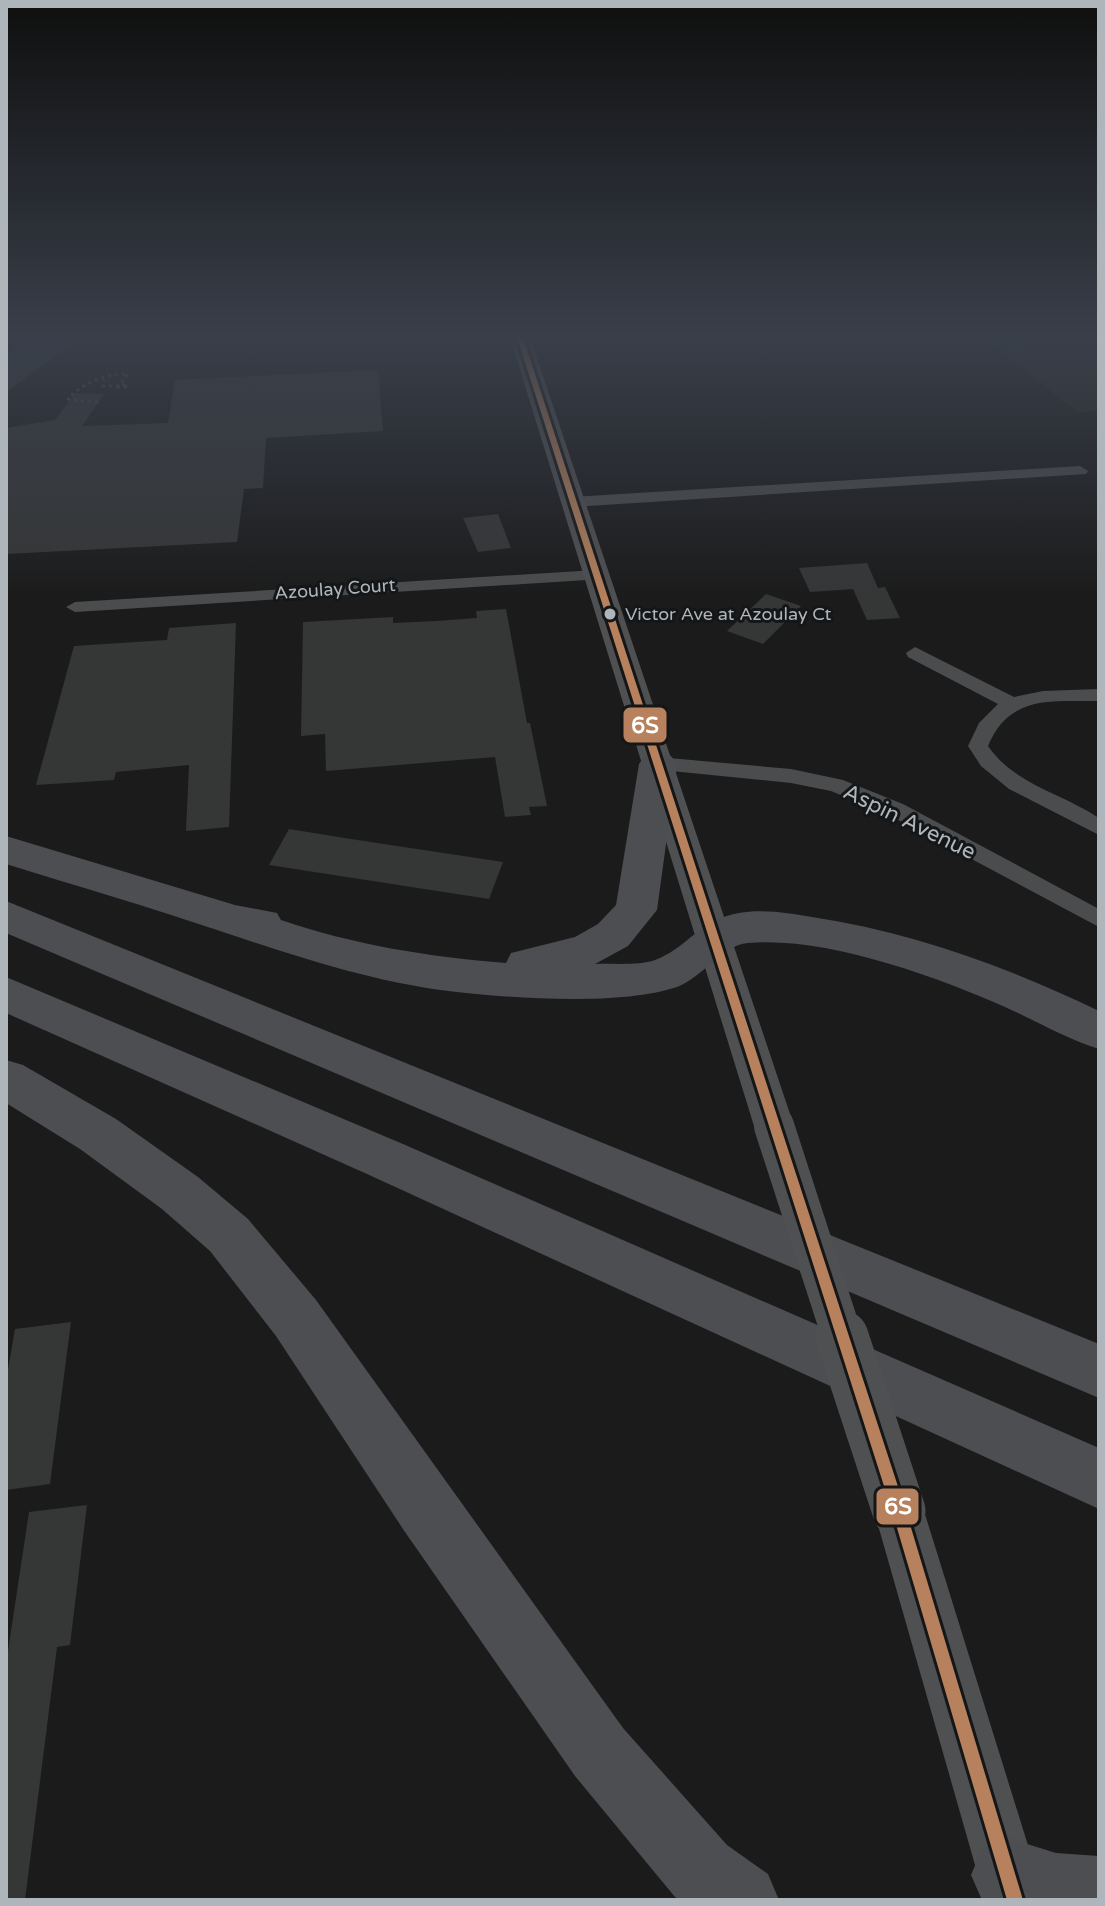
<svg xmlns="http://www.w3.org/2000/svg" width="1105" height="1906" font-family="'Varela Round',sans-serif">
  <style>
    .green { fill: #252a23 }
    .building { fill: #353636 }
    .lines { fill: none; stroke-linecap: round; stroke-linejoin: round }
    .path { stroke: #4b4d4f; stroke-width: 3; stroke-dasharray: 3 4; stroke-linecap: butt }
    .street { fill: #4b4c4d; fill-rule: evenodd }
    .secondary { fill: #4f5052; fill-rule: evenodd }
    .highway { fill: #4d4e51; fill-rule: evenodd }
    .secondary-bridge-far1 { stroke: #4f5052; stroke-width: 40 }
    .secondary-bridge { stroke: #4f5052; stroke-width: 53 }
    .bus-1-casing { stroke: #151617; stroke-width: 6 }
    .bus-1 { fill: #b6815c; fill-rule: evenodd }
    .bus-dot { fill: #aeb6bb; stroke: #151617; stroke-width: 3 }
    .labels { text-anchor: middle; stroke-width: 6; stroke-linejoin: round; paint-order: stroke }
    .far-street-label { font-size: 18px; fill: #aeb6bb; stroke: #151617 }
    .far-bus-label { font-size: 18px; fill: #aeb6bb; stroke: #151617; text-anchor: start }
    .street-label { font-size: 22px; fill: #aeb6bb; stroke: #151617 }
    .line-badge { stroke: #151617; stroke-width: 3 }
    .badge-label { font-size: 22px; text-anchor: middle; font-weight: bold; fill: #fff }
  </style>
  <rect width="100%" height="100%" fill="#1b1b1b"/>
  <path class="green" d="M987,340L1057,349L1099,347V411L1077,412Z"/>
  <path class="building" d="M36,334H87L6,392V354Z
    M378,370L383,431L266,438L263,488L244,489L237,542L6,554V428L55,420L75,393L104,394L82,426L168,423L175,380Z
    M498,514L511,548L478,552L463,518Z
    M867,563L878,588L885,587L900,618L867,620L853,589L810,592L799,568Z
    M766,594L801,606L763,644L727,631Z
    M506,609L527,723H530L547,806L529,807L531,815L505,817L495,757L326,771L325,734L301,736L303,622L393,617V623L436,621L477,618L476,611Z
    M236,623L229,827L186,831L189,765L116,772L114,780L36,785L74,646L167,640L169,628Z
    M289,829L351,839L503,862L489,899L269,865Z
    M71,1322L50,1484L6,1490V1381L15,1329Z
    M87,1505L70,1645L57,1647L25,1900H6V1664L29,1512Z"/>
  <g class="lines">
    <path class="path" d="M117,387H128L122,384
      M98,402L68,399C82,383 107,373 128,374L119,386H103L104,380"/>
    <path class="street" d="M1080,466L1088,471L1086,474L572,507L564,502L572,497Z
      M596,570L605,575L602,579L75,612L66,607L75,602Z
      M915,647L1014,697L1043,691L1099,689V701C1051,702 1010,694 988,746C1015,785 1062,793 1099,818V835L1009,789L981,766L968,746L979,723L998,704L908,657L906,653Z
      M658,757L791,769L843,780L903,804L1099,909V927L887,814L831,791L791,783L651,769L648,764L651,759Z"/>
    <path class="secondary" d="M509,334H529L794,1126L788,1138L774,1143L760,1138L754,1126Z
      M899,1486L917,1493L924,1511L1045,1900H985L874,1511L881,1493Z"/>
    <path class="highway" d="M658,752L671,756L677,764L657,910L628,946L595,964C613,963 638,966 655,960C686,949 699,920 739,913C762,909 789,913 812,917C912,932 1008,967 1099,1011V1049C1067,1039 1036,1021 1005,1007C935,976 825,936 748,943C722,945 702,978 677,987C623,1005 524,999 466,993C381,985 301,958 220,931C149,907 77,886 6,864V836L235,905L277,913L281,920C354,945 430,957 506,963L511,953L575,937L598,924L616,905L639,764L645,756Z
      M6,901L1099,1344V1398L6,933Z
      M6,977L403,1144L1099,1448V1509L367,1174L6,1013Z
      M6,1060L23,1065L116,1119L198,1177L248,1219L316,1300L623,1728L727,1845L768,1874L779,1900H680L675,1897L575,1776L405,1532L276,1336L210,1251L162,1209L80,1149L6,1103Z
      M1008,1838L1056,1853L1099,1856V1900H982L971,1875L982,1849Z"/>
    <path class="secondary-bridge-far1" d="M774,1126L843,1339"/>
    <path class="secondary-bridge" d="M842,1337L899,1511"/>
    <g class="bus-1-casing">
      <path id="bus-1" d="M516,334H522L906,1511L1023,1900H1007L892,1511Z"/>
    </g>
    <use href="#bus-1" class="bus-1"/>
  </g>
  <linearGradient id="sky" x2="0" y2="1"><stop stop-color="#0f0f0f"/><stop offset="0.56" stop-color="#393f4a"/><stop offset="1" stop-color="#393f4a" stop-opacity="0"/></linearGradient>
  <rect width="1105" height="600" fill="url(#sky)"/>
  <circle class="bus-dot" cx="610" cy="614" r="7"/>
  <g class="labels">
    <g class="far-street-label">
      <text transform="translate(335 589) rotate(-4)" y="6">Azoulay Court</text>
    </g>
    <g class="far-bus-label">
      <text x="625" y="620">Victor Ave at Azoulay Ct</text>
    </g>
    <g class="street-label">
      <text transform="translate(910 821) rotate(26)" y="8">Aspin Avenue</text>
    </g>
  </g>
  <g class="line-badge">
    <rect x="622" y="706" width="46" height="38" rx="8" fill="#b6815c"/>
    <rect x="875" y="1487" width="45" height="39" rx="8" fill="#b6815c"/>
  </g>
  <g class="badge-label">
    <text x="645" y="733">6S</text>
    <text x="898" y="1514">6S</text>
  </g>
  <rect width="1105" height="1906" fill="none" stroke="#aeb6bb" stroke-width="16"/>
</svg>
